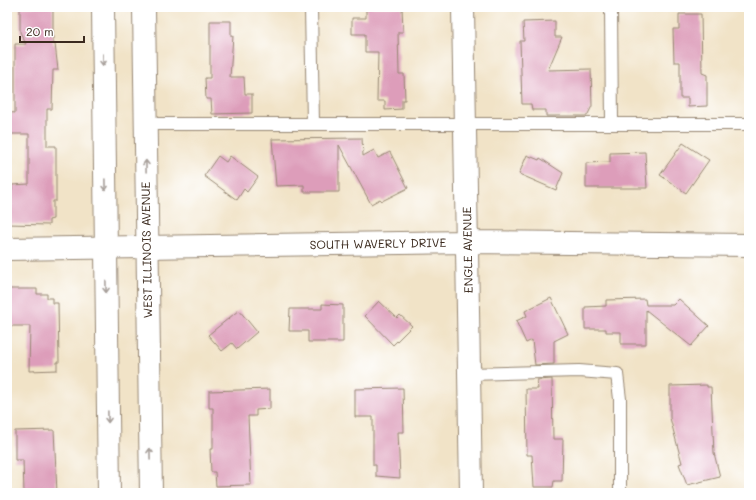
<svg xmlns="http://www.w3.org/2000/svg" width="756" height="500" font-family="Mali,sans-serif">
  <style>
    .building { fill: #dd9dba }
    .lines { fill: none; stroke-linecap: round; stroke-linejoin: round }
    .lane-casing { stroke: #968672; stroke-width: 14 }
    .street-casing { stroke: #968672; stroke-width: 24 }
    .secondary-casing { stroke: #968672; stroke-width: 24 }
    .lane { stroke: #fff; stroke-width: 12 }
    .street { stroke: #fff; stroke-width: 22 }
    .secondary { stroke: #fff; stroke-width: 22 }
    .oneway { stroke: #a79f9a }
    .labels { text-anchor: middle; stroke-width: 3; stroke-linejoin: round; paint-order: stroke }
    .street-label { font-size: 12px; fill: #3b2a1e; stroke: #fff }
  </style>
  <rect width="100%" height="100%" fill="#fff"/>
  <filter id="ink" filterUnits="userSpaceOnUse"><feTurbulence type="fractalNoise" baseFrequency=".025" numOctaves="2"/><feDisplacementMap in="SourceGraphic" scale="8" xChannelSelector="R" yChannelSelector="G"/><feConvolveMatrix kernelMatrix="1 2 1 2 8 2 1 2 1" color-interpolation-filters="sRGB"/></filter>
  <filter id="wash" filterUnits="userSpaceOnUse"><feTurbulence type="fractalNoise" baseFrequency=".012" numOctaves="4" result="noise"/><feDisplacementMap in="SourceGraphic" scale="16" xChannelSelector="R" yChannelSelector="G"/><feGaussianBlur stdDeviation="0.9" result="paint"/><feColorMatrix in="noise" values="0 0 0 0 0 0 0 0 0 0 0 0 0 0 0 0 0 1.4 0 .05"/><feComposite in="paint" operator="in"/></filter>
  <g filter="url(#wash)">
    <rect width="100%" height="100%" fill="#f1e3c7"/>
    <g id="blocks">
      <path class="building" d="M20,7H53V44H55L58,70H53L52,109H47V146H56V201H53V219L49,220V225L7,224V191H12V185L29,184V134H7V112L15,113V44H26L20,32Z
        M366,7H402L403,32H398L399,74H404L405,100H402V109L385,110V101H377L378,52H365V34H352V18H366Z
        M679,14H701L702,73L707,75V106L688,107V98H680V62H674L673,29H679Z
        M210,21H231V36H233L230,77H244L245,94H252V113L212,114L211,99H206L205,78H210Z
        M555,21V37H562L548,70L591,69L592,106L587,116H546V110H532L531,104H522L520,41H524L523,22Z
        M362,138L363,156L374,150L378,158L390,152L408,188L382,201L380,199L371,204L339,145V192H304V185L276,186L272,139Z
        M683,143L709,160L686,193L660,175Z
        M645,152L647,188H586V163L610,162V153Z
        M527,155L539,160L540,158L563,173L556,190L519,174Z
        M218,156L226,162L230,156L258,177L247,192L244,189L237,200L204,176Z
        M7,289H37V294H47V298H52V303H58L59,362H57V370L29,371L30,326H7Z
        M551,298L568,334L554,341V364L535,365L532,340L526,343L516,321L527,316L525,311Z
        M645,299L646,305H673L679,299L709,326L691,346L646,310V344H621V332H606V329H585V307L606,306V300Z
        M379,301L397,318L400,315L412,326L393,345L365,316Z
        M322,304L343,305V342H308V331H289L290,309H322Z
        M239,310L257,332L237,349L232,343L222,351L208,335Z
        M552,379L553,439H563L562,481H554L553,487H534L532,455H527L526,389H538L537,380Z
        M707,385V387H711L714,453L720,477L687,485L679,464L682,463L670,418V386Z
        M403,388L404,432H398L400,478L376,476V465H373V417H355V389Z
        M270,389V409L256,410V416H248L251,485L216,486L215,472H211L210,449H213V408H209V391Z
        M54,430L57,493H24L23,460H15V431Z"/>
    </g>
  </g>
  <g filter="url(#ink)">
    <use href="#blocks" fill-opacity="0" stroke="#968672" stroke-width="1"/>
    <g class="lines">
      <g class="lane-casing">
        <path id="lane" d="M311,7L313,124
          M611,7L612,123
          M146,124H749
          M470,374L579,371L617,374L620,399V493"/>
      </g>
      <g class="street-casing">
        <path id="street" d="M463,7L471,493
          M7,249L468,242L749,245"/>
      </g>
      <g class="secondary-casing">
        <path id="secondary" d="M103,7L109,493
          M144,7L151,493"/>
      </g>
      <use href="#lane" class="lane"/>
      <use href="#street" class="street"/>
      <use href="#secondary" class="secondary"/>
    </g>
    <defs><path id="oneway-shaft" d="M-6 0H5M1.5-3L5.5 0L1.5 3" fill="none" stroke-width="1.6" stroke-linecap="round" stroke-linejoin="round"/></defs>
    <g class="oneway">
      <use href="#oneway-shaft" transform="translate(103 60) rotate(89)"/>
      <use href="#oneway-shaft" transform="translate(146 166) rotate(-91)"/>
      <use href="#oneway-shaft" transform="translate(105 185) rotate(89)"/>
      <use href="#oneway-shaft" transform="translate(106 287) rotate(89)"/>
      <use href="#oneway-shaft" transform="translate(108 417) rotate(89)"/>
      <use href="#oneway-shaft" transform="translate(150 454) rotate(-91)"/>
    </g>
  </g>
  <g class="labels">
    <g class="street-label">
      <text transform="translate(378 244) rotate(-1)" y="4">SOUTH WAVERLY DRIVE</text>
      <text transform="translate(147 250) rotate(-91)" y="4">WEST ILLINOIS AVENUE</text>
      <text transform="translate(468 250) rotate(-91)" y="4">ENGLE AVENUE</text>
    </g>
  </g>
  <rect width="756" height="500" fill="none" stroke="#fff" stroke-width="24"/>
  <path d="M20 36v6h64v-6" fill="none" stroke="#3b2a1e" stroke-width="2"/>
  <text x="26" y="36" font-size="12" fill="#3b2a1e" stroke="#ffffff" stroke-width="3" paint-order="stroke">20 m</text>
</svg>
